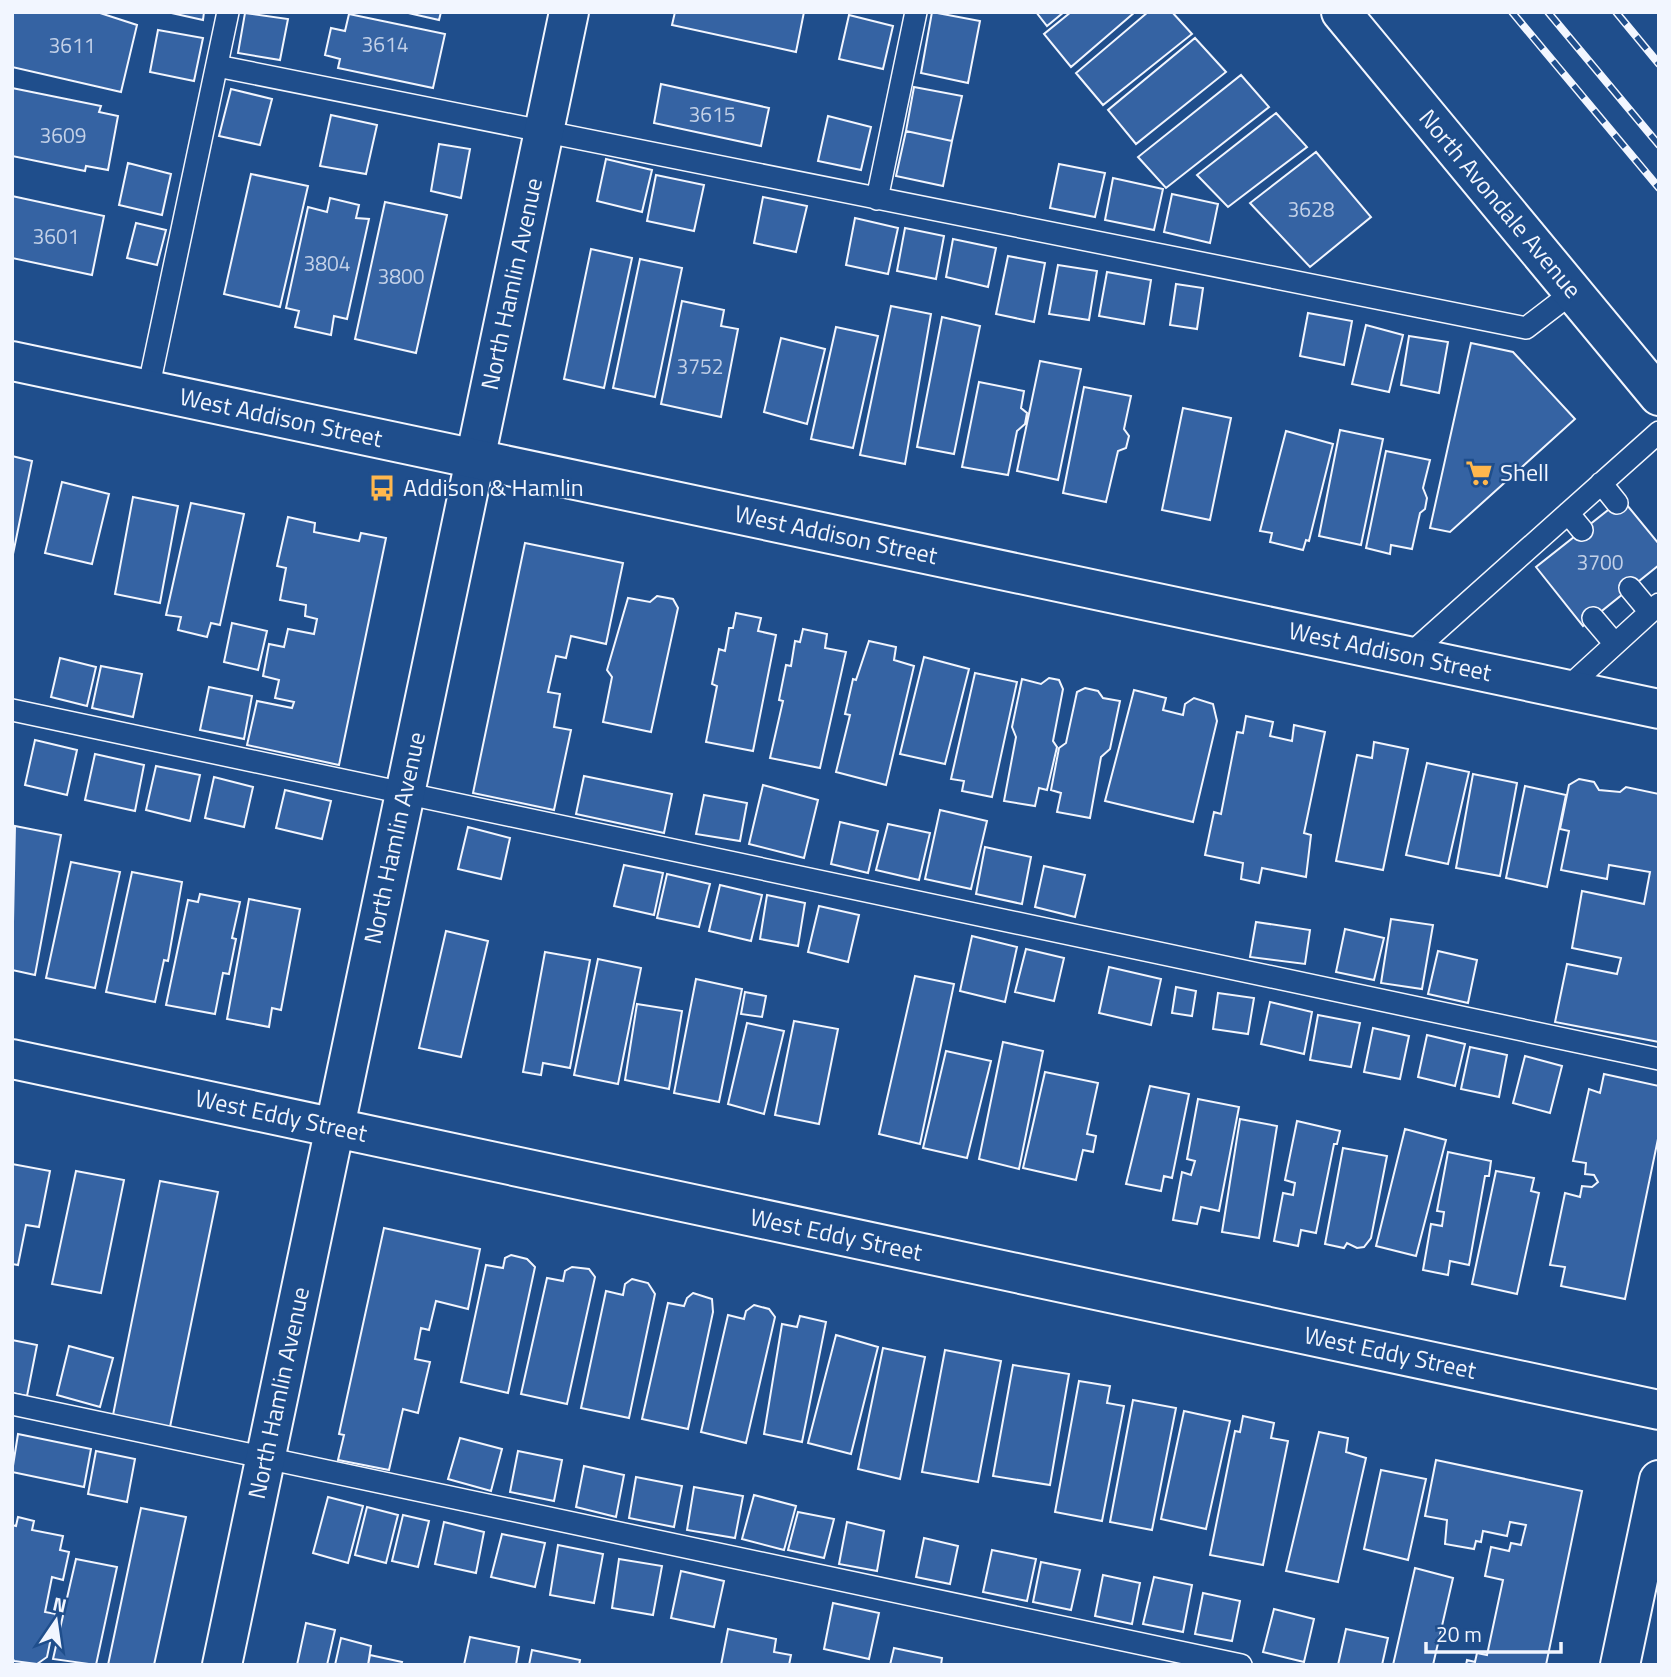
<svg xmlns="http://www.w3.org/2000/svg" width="1671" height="1677" font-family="'Titillium Web',sans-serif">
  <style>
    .building { fill: #3563a3; stroke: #f2f6ff; stroke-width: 2 }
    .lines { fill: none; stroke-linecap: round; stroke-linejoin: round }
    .service-casing { stroke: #f2f6ff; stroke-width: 24 }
    .minor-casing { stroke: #f2f6ff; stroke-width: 42 }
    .tertiary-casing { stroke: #f2f6ff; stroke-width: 42 }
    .service { stroke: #1f4e8c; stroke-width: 21 }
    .minor { stroke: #1f4e8c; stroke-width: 38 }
    .tertiary { stroke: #1f4e8c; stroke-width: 38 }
    .rail-casing { stroke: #f2f6ff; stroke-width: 8 }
    .rail { stroke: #1f4e8c; stroke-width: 5; stroke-dasharray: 16; stroke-linecap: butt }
    .labels { text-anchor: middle; stroke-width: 5; stroke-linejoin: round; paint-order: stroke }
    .number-label { font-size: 21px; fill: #c3d1e8 }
    .street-label { font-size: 24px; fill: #f2f6ff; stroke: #1f4e8c }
    .poi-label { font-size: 24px; fill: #f2f6ff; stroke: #1f4e8c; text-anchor: start }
  </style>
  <rect width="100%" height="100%" fill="#1f4e8c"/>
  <path class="building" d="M12,12H97L137,25L121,92L12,67Z
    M167,12H204L203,20Z
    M404,12H441L439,20Z
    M675,12H804L796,52L672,25Z
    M932,12L980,21L968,83L921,73Z
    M1036,12H1064L1047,26Z
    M1071,12H1135L1071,67L1044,34Z
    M1148,12H1172L1192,34L1103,105L1076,73Z
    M245,13L288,19L280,60L238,53Z
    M349,14L445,34L433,88L338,68L340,59L325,55L331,28L345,31Z
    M849,15L893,26L883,69L839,59Z
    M158,30L203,38L194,81L150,72Z
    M1195,38L1226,72L1136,144L1108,110Z
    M1241,75L1269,107L1166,188L1138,157Z
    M661,84L769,108L761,146L654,123Z
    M914,87L962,96L952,141L906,131Z
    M12,88L101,106L99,112L118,116L108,170L86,166L85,171L12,156Z
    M231,89L272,99L260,145L219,136Z
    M1276,113L1307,147L1228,207L1197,175Z
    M331,115L377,125L366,174L320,166Z
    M828,116L871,127L861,170L818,161Z
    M906,131L952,141L943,186L896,176Z
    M439,144L470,149L461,198L431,191Z
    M1316,152L1371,217L1310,267L1250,203Z
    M606,159L652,170L642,212L597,201Z
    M128,163L171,174L162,215L119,205Z
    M1059,164L1105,173L1095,217L1050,208Z
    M251,174L308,186L280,307L224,294Z
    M656,175L704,185L694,231L647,221Z
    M1113,178L1163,189L1154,230L1105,220Z
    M1172,194L1218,204L1210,243L1164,232Z
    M12,196L104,216L92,275L12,258Z
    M763,197L807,206L796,252L754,243Z
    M330,198L359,205L356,218L369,219L347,319L334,316L331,335L295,327L299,311L286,308L308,207L327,212Z
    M385,202L447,215L416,353L355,339Z
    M855,218L898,228L888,274L846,265Z
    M136,223L166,230L157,265L127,258Z
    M905,228L944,236L936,279L897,271Z
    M953,239L996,248L988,287L946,277Z
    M591,249L632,258L604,388L564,379Z
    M1008,256L1045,263L1034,322L996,314Z
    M640,259L682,268L655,397L613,388Z
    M1058,265L1097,271L1089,320L1049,314Z
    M1107,272L1151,280L1144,324L1099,316Z
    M1176,284L1203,288L1197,329L1170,325Z
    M682,301L724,310L721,326L738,329L721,417L661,404Z
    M891,306L931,314L905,464L860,455Z
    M1308,313L1352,321L1344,365L1300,356Z
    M942,317L980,326L954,454L917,447Z
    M1366,325L1403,335L1389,392L1352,384Z
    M836,327L878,336L853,448L811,439Z
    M1409,336L1448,342L1439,393L1401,385Z
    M781,338L825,349L807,424L764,412Z
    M1471,343L1513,352L1575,419L1450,532L1430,528Z
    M1040,361L1081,369L1058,480L1017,471Z
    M979,382L1024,391L1021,408L1027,413L1025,424L1017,431L1008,475L962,467Z
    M1084,387L1131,396L1124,429L1129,436L1126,448L1118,451L1106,502L1063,493Z
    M1183,408L1231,418L1210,520L1162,510Z
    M1340,430L1383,439L1361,545L1319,536Z
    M1286,431L1333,444L1309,541L1306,540L1303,550L1270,542L1272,533L1260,531Z
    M1386,451L1430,460L1423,488L1427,498L1425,509L1420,513L1412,549L1391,545L1390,554L1366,548Z
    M12,456L32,461L12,559Z
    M62,482L109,494L92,564L45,553Z
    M133,497L178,506L160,603L115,594Z
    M1622,499L1659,544V565L1583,626L1536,567Z
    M191,503L244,514L220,625L211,623L207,637L178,630L181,617L166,615Z
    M288,517L315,523L314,532L359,541L361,533L386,538L339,765L247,745L257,701L292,708L294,702L275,698L279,680L263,676L269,644L284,647L288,629L314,634L317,619L305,616L306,605L280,600L286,568L277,566Z
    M525,543L623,563L606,644L571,636L566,658L556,656L548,692L560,694L554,727L571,730L554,810L473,793Z
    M657,596L673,599L678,608L651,732L603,722L612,677L607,670L628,598L650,602Z
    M736,613L761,618L758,631L776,635L753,751L706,742L717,686L712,684L719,649L725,651L729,628H733Z
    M232,623L267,631L258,670L224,662Z
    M803,629L827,634L825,648L846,652L820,768L770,758L783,701L779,700L786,665L791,666L795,641L800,642Z
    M869,641L896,647L894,660L914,666L886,785L836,772L850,715L845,714L853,679L856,680Z
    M924,657L969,669L945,764L900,754Z
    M60,658L96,667L87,706L51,697Z
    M101,666L142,674L133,717L92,708Z
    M975,673L1017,682L992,797L962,791L964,781L951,779Z
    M1049,678L1059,680L1063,689L1053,741L1057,747L1047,790L1039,788L1035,806L1004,801L1016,737L1012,727L1022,679L1041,684Z
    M209,687L252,696L244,739L200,730Z
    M1085,688L1098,691L1103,698L1120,701L1110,749L1101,757L1090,818L1057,812L1061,793L1051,790L1059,748L1066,743L1077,692Z
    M1134,690L1166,698L1163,710L1183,715L1185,704L1194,698L1213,704L1217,721L1193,822L1105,801Z
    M1246,716L1273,722L1270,736L1292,741L1294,725L1325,732L1304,833L1311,835L1306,877L1262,868L1259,883L1241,879L1243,863L1205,855L1214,812L1221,814L1237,732L1243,733Z
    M35,740L77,750L67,795L25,785Z
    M1374,742L1408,749L1383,870L1336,861L1357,755L1372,758Z
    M95,754L144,765L135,811L85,800Z
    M1427,763L1469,772L1448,864L1406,855Z
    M156,766L200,775L190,821L146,810Z
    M1473,774L1517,783L1500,876L1456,868Z
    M584,776L672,794L664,833L576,814Z
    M214,777L253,787L244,827L205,818Z
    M1579,779L1594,782L1599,790L1620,792L1626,787L1659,794V1042L1555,1022L1567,964L1617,974L1621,958L1572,948L1582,891L1644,904L1650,872L1609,865L1607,879L1561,870L1569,831L1560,829L1569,785Z
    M763,785L818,800L804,858L749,844Z
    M1525,786L1566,795L1547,887L1506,878Z
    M285,790L331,801L322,839L276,828Z
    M704,795L747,803L740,841L696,834Z
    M940,810L987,821L971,889L925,879Z
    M840,822L878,831L868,873L831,864Z
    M888,824L930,833L919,880L876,870Z
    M15,826L61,835L35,975L12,970Z
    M468,827L510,838L501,879L458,869Z
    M985,847L1031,857L1022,904L976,894Z
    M71,862L120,872L95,988L46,978Z
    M624,865L663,873L654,915L614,906Z
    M1044,866L1085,875L1075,917L1035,907Z
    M132,872L182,882L168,961L164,960L155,1002L106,992Z
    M667,874L710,884L699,927L657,918Z
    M720,885L762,895L751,941L709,931Z
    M200,894L240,902L232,938L236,939L229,974L223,973L215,1014L166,1005L188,900L198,902Z
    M767,895L805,903L798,946L760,939Z
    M249,899L300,909L281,1010L272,1008L269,1027L227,1019Z
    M819,906L859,915L848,962L808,952Z
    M1391,919L1433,925L1422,989L1381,983Z
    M1256,922L1310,930L1305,964L1250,957Z
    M1345,929L1384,938L1374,980L1336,972Z
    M446,931L488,941L461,1057L419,1048Z
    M972,936L1017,947L1005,1002L960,991Z
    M1026,949L1064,958L1054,1001L1015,992Z
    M1438,951L1477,960L1468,1003L1428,994Z
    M545,952L590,960L570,1068L543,1063L541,1075L523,1072Z
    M598,959L641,968L618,1084L574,1075Z
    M1109,967L1161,979L1151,1025L1099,1013Z
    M915,976L954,984L920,1144L879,1134Z
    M696,979L742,989L719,1102L674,1093Z
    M1176,987L1196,991L1192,1016L1172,1013Z
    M745,992L766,996L762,1017L741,1014Z
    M1218,993L1254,998L1248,1034L1213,1029Z
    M1270,1002L1312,1012L1304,1054L1261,1044Z
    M637,1004L682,1011L669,1089L625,1080Z
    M1318,1015L1360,1023L1351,1067L1310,1060Z
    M794,1021L838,1029L819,1124L775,1115Z
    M747,1023L784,1031L764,1114L728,1104Z
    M1373,1028L1409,1036L1400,1079L1364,1072Z
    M1427,1035L1465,1044L1455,1086L1418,1077Z
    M1003,1042L1043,1051L1019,1169L979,1159Z
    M1470,1047L1507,1055L1499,1097L1461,1089Z
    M946,1051L991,1061L967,1158L923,1148Z
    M1525,1056L1562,1066L1550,1113L1513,1103Z
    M1045,1072L1098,1083L1087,1134L1096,1136L1093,1152L1083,1150L1076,1180L1023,1168Z
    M1604,1074L1659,1086V1134L1625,1299L1561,1286L1565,1267L1550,1265L1565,1193L1580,1197L1582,1186L1592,1187L1598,1182L1594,1175L1585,1174L1586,1163L1573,1161L1589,1089L1600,1093Z
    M1150,1086L1189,1094L1172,1178L1164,1176L1161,1191L1126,1184Z
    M1198,1099L1239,1107L1219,1211L1201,1207L1197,1224L1173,1220L1182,1172L1191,1175L1195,1161L1187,1159Z
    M1240,1119L1277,1126L1259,1238L1222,1232Z
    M1297,1121L1340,1131L1337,1144H1334L1316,1233L1301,1230L1298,1246L1274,1241L1283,1193L1293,1195L1295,1183L1285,1180Z
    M1405,1129L1446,1140L1416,1256L1376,1246Z
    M1343,1148L1387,1156L1371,1238L1364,1247L1357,1248L1347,1243L1344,1248L1325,1244Z
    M1448,1152L1491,1161L1489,1176H1485L1469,1265L1450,1261L1448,1275L1423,1270L1431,1224L1442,1226L1444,1212L1437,1211Z
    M12,1164L50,1171L39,1227L26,1225L18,1265L12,1264Z
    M76,1171L124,1180L101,1293L52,1284Z
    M1496,1171L1534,1178L1531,1191L1539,1193L1517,1294L1472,1284Z
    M160,1181L218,1192L170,1427L113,1415Z
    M384,1228L480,1249L468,1309L436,1301L429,1330L421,1328L415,1359L430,1362L418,1413L403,1409L389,1470L338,1460L344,1435L339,1434Z
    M511,1255L527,1259L535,1267L508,1393L461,1382L486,1265L503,1268L505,1258Z
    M572,1267L589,1269L595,1277L567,1404L521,1394L547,1278L563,1281L565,1271Z
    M632,1279L648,1283L655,1294L629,1418L581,1408L606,1291L623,1295L625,1284Z
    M693,1293L712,1299L713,1312L688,1429L642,1419L668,1303L684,1306L687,1298Z
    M754,1305L769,1309L775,1317L746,1443L701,1432L728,1315L744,1319L746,1311Z
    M800,1316L826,1322L802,1442L764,1434L782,1324L797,1327Z
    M836,1335L878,1347L851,1454L808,1443Z
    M12,1340L37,1345L27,1396L12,1393Z
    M69,1346L113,1358L100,1407L57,1395Z
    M883,1348L925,1357L900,1479L858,1469Z
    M945,1350L1001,1361L978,1482L922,1472Z
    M1013,1365L1069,1374L1050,1485L993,1476Z
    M1079,1381L1110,1386L1107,1403L1124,1406L1102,1521L1055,1512Z
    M1133,1400L1176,1408L1152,1530L1110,1522Z
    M1184,1411L1230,1421L1206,1529L1161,1519Z
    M1243,1416L1274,1423L1271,1438L1288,1441L1263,1565L1210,1555L1235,1431L1240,1432Z
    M1319,1432L1348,1438L1346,1452L1366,1458L1338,1582L1286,1571Z
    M18,1434L91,1449L84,1487L12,1472Z
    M460,1438L502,1449L491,1491L448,1479Z
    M96,1451L135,1459L127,1502L88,1494Z
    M518,1451L562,1460L554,1501L510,1492Z
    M1436,1460L1582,1491L1546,1665H1466L1467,1660L1475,1662L1477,1653L1487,1655L1503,1580L1485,1576L1491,1547L1509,1551L1511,1543L1521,1545L1526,1525L1510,1522L1507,1536L1483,1531L1481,1542L1476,1541L1474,1549L1445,1544L1447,1520L1425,1516Z
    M584,1466L624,1475L616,1517L576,1507Z
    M1381,1470L1426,1479L1408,1560L1364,1549Z
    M636,1477L682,1486L674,1527L629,1518Z
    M694,1487L743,1496L735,1538L687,1530Z
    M754,1495L796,1506L784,1550L742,1539Z
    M328,1497L363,1506L348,1563L313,1553Z
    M367,1507L398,1515L386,1563L355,1555Z
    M141,1508L186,1517L154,1665H108Z
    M798,1512L834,1519L824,1558L788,1550Z
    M403,1515L429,1521L418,1567L392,1561Z
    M18,1517L34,1521L32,1530L63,1536L60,1550L69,1552L63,1580L52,1577L45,1612L56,1614L47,1657L37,1664L14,1661L12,1657V1525L16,1526Z
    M444,1522L484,1532L476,1573L435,1564Z
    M847,1522L884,1531L877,1571L839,1564Z
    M502,1534L545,1543L535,1587L491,1577Z
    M924,1538L958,1546L950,1584L916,1577Z
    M558,1545L603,1554L594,1603L550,1595Z
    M992,1550L1036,1559L1027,1601L983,1592Z
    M76,1559L117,1567L96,1665L53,1659Z
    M619,1559L662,1566L653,1615L612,1608Z
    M1041,1562L1080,1570L1071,1610L1033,1602Z
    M1415,1568L1453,1578L1433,1665H1393Z
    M681,1571L724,1581L714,1627L671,1618Z
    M1103,1575L1140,1583L1132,1624L1095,1616Z
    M1154,1577L1192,1585L1183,1632L1143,1624Z
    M1203,1593L1240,1601L1232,1641L1195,1634Z
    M833,1603L879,1613L869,1659L824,1649Z
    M1274,1609L1314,1619L1304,1662L1263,1652Z
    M306,1623L335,1630L327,1665H297Z
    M728,1629L776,1639L774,1652L791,1655L789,1665H721Z
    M1346,1629L1388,1638L1382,1665H1338Z
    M470,1637L519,1647L516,1665H464Z
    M341,1638L371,1646L368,1665H335Z
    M894,1648L942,1658L941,1665H890Z
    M532,1650L580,1660L579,1665H529Z
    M370,1655L402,1662L401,1665H368Z"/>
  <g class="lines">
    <g class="service-casing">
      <path id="service" d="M217,66L1526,328L1573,292
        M877,199L916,12
        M148,390L228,12
        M1601,483L1617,503
        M1568,513L1582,530
        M1630,588L1650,612
        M1593,618L1615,644
        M1408,656L1659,432
        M1566,689L1659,604
        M12,710L1659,1059
        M12,1404L1241,1665"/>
    </g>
    <g class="minor-casing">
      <path id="minor" d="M12,1059L1659,1410
        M222,1665L569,12
        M1620,1665L1659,1480"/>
    </g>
    <g class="tertiary-casing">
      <path id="tertiary" d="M1341,12L1659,396
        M12,361L1659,709"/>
    </g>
    <use href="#service" class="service"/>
    <use href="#minor" class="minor"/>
    <use href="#tertiary" class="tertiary"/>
    <g class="rail-casing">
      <path id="rail" d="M1512,12L1659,188
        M1548,12L1659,145
        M1616,12L1659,64"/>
    </g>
    <use href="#rail" class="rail"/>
  </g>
  <defs>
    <g id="supermarket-bare" transform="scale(2.1)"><path d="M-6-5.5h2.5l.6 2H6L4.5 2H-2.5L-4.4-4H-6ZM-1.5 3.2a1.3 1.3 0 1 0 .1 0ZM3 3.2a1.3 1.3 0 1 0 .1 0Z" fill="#ffb74d" stroke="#1f4e8c" stroke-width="2.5" paint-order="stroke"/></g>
    <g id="bus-bare" transform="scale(2.1)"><path d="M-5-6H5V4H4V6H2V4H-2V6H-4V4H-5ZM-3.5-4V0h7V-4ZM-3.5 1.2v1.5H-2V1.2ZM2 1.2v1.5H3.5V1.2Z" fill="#ffb74d" stroke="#1f4e8c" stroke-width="2.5" paint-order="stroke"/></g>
  </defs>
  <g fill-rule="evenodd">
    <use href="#supermarket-bare" x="1479" y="473"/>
    <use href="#bus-bare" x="382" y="488"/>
  </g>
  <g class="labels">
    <g class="number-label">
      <text x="385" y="52">3614</text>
      <text x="72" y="53">3611</text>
      <text x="712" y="122">3615</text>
      <text x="63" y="143">3609</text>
      <text x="1311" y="217">3628</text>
      <text x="56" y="244">3601</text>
      <text x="327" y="271">3804</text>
      <text x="401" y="284">3800</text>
      <text x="700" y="374">3752</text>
      <text x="1600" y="570">3700</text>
    </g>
    <g class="street-label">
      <text transform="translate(1500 204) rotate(50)" y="8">North Avondale Avenue</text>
      <text transform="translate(512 284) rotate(-78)" y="8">North Hamlin Avenue</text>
      <text transform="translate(281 418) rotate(12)" y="8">West Addison Street</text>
      <text transform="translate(836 535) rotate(12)" y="8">West Addison Street</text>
      <text transform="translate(1390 652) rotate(12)" y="8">West Addison Street</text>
      <text transform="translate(395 838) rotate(-78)" y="8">North Hamlin Avenue</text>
      <text transform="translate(281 1116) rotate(12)" y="8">West Eddy Street</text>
      <text transform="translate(836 1235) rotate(12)" y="8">West Eddy Street</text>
      <text transform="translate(1390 1353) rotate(12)" y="8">West Eddy Street</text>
      <text transform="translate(279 1393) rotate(-78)" y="8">North Hamlin Avenue</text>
    </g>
    <g class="poi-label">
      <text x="1500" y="481">Shell</text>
      <text x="403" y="496">Addison &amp; Hamlin</text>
    </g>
  </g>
  <rect width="1671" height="1677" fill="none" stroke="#f2f6ff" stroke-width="28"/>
  <g transform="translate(56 1621) rotate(13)" stroke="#1f4e8c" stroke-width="5" paint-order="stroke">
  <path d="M0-5L12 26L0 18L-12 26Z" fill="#f2f6ff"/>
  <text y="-10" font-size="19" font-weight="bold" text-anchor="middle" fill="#f2f6ff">N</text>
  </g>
  <path d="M1426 1642v10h135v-10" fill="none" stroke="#f2f6ff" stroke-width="3.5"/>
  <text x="1436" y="1642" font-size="21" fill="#f2f6ff" stroke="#1f4e8c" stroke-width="5" paint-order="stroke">20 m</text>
</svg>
